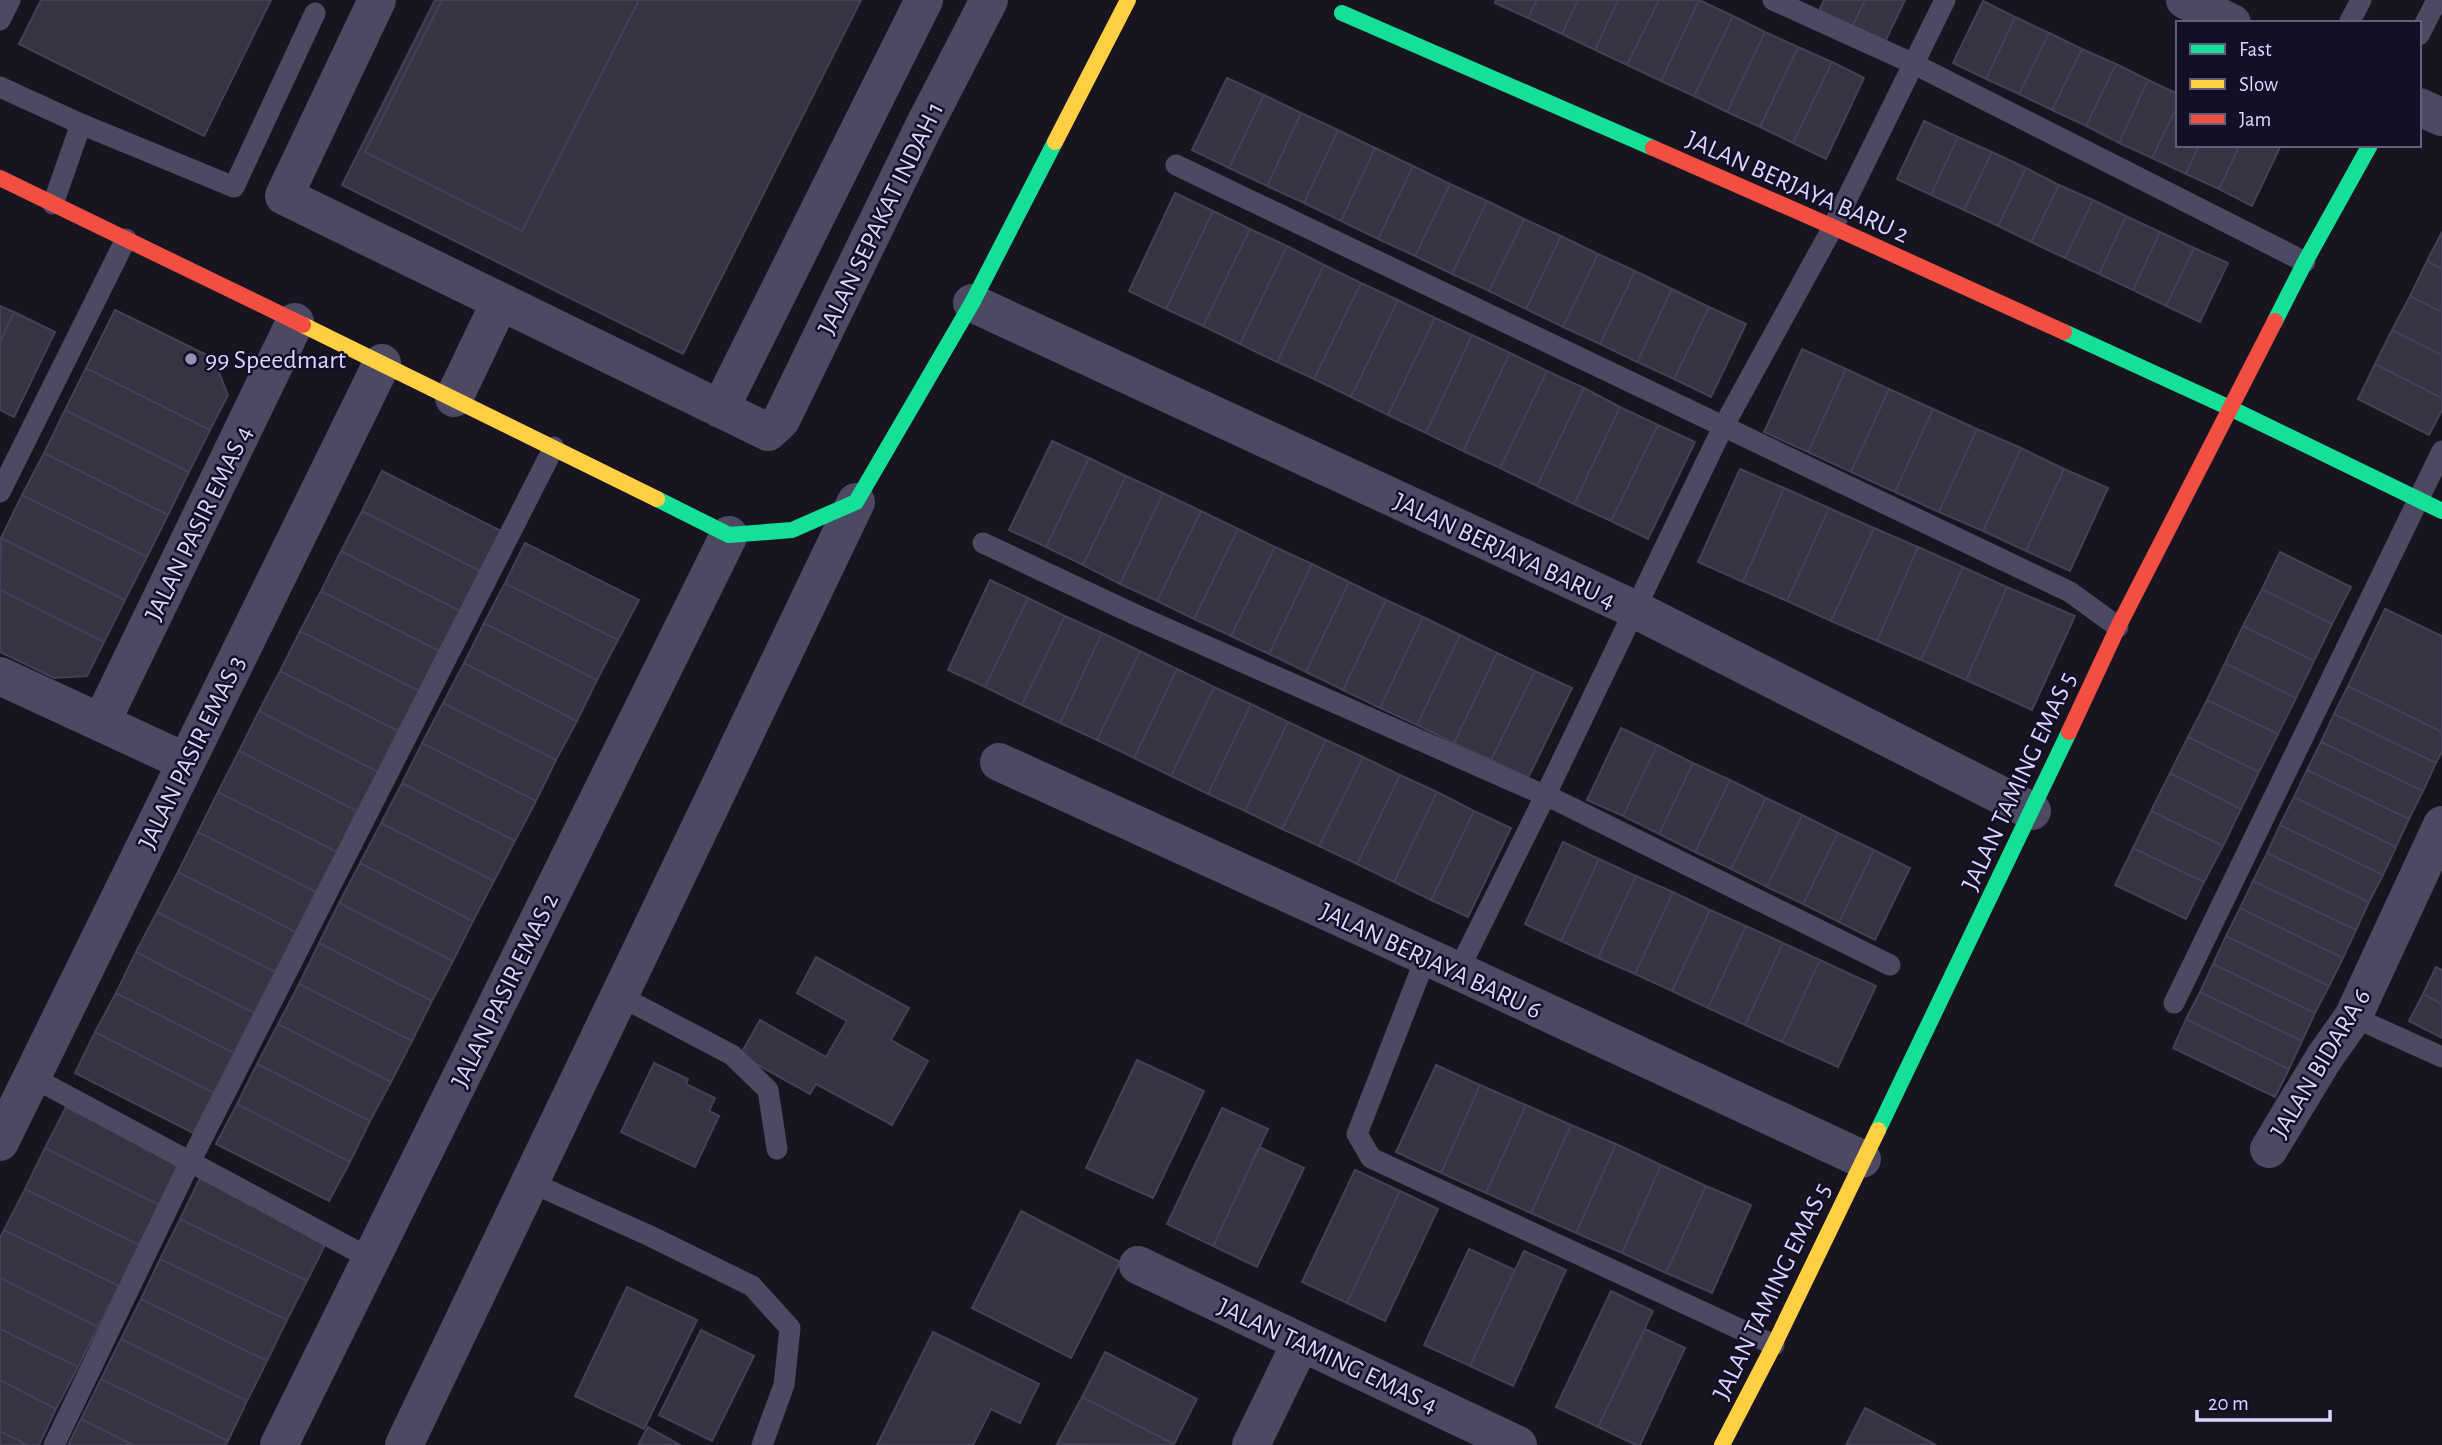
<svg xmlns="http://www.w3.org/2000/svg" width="2442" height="1445" font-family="'Alegreya Sans',sans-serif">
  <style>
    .building { fill: #363343; stroke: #444055; stroke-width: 2 }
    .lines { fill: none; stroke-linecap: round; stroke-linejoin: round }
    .lane { stroke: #4b4a62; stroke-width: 21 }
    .street { stroke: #4b4a62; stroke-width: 38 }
    .fast { stroke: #16e098; stroke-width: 16 }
    .slow { stroke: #ffcf43; stroke-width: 16 }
    .jam { stroke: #f24e42; stroke-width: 16 }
    .poi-dot { fill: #9792b1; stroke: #140f27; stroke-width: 2.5 }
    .labels { text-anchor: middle; stroke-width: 5; stroke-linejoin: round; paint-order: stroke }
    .street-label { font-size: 26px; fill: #dbd5ff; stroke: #140f27 }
    .poi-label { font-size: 26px; fill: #dbd5ff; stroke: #140f27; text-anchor: start }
  </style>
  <rect width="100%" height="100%" fill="#181521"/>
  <path class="building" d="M41,0H271L204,136L19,44Z
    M435,0H861L683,354L342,185Z
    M442,0H639L522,231L365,152Z
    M1496,0H1537L1528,18L1495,3Z
    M1537,0H1578L1562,34L1528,18Z
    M1578,0H1618L1595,50L1562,34Z
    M1618,0H1659L1627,65L1595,50Z
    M1659,0H1699L1661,81L1627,65Z
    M1699,0L1733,16L1694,96L1661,81Z
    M1824,0H1865L1851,29L1818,13Z
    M1865,0H1905L1884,44L1851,29Z
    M1983,1L2015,17L1986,79L1953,63Z
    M1733,16L1765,32L1727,112L1694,96Z
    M2015,17L2049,33L2019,94L1986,79Z
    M1765,32L1798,47L1760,127L1727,112Z
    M2049,33L2082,49L2052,110L2019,94Z
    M1798,47L1832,62L1793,143L1760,127Z
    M2082,49L2116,64L2086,126L2052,110Z
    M1832,62L1864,78L1826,159L1793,143Z
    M2116,64L2148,80L2119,143L2086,126Z
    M1227,78L1264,95L1229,168L1192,150Z
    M2148,80L2178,94V105L2152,158L2119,143Z
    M1264,95L1301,113L1267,186L1229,168Z
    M2178,105V145H2199L2186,174L2152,158Z
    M1301,113L1338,130L1304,203L1267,186Z
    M1924,121L1958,137L1931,195L1897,179Z
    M1338,130L1375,148L1341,221L1304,203Z
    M1958,137L1992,152L1964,210L1931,195Z
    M2199,145H2240L2219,189L2186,174Z
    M2240,145H2281L2252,206L2219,189Z
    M1375,148L1413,166L1378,239L1341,221Z
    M1992,152L2026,168L1998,226L1964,210Z
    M1413,166L1450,184L1415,256L1378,239Z
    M2026,168L2059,185L2031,242L1998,226Z
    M1450,184L1487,201L1452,274L1415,256Z
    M2059,185L2093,200L2065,258L2031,242Z
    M1175,193L1213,211L1166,309L1129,291Z
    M2093,200L2126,216L2099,274L2065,258Z
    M1487,201L1524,219L1489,291L1452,274Z
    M1213,211L1250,229L1203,326L1166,309Z
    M2126,216L2160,232L2133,290L2099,274Z
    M1524,219L1561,236L1526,309L1489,291Z
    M1250,229L1287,246L1240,344L1203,326Z
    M2160,232L2194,248L2166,306L2133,290Z
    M2442,232V269L2427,261Z
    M1561,236L1598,254L1563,327L1526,309Z
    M1287,246L1324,265L1277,362L1240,344Z
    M2194,248L2228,263L2200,322L2166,306Z
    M1598,254L1635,271L1600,344L1563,327Z
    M2427,261L2442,269V312L2410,296Z
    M1324,265L1361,283L1314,379L1277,362Z
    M1635,271L1672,289L1637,362L1600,344Z
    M1361,283L1398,300L1351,397L1314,379Z
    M1672,289L1709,307L1674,379L1637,362Z
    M2410,296L2442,312V355L2392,330Z
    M1398,300L1435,318L1388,415L1351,397Z
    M0,306L14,312L0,342Z
    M1709,307L1746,324L1711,397L1674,379Z
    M115,310L213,358L228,395L210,430L86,368Z
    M14,312L55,332L14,417L0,410V342Z
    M1435,318L1472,335L1426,433L1388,415Z
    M2392,330L2442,355V398L2375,364Z
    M1472,335L1510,353L1463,451L1426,433Z
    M1802,349L1846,369L1808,452L1764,432Z
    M1510,353L1547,371L1500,468L1463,451Z
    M2375,364L2442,398V410L2429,435L2358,399Z
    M86,368L210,430L189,472L65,410Z
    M1846,369L1889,389L1851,472L1808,452Z
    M1547,371L1584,388L1537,486L1500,468Z
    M1584,388L1620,407L1574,504L1537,486Z
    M1889,389L1933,409L1895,492L1851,472Z
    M1620,407L1658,425L1611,521L1574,504Z
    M1933,409L1977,429L1939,512L1895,492Z
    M65,410L189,472L168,515L44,453Z
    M1658,425L1695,442L1648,539L1611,521Z
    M1977,429L2021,448L1983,531L1939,512Z
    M1052,441L1089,458L1046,547L1009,530Z
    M2021,448L2064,469L2026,551L1983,531Z
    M44,453L168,515L147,557L22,495Z
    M1089,458L1126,476L1083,565L1046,547Z
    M1740,469L1784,488L1743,582L1698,562Z
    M2064,469L2108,488L2070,571L2026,551Z
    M382,471L501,531L480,571L362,511Z
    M1126,476L1163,493L1120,584L1083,565Z
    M1784,488L1829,508L1787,601L1743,582Z
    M1163,493L1201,511L1157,601L1120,584Z
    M22,495L147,557L125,600L1,538Z
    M1829,508L1874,528L1831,621L1787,601Z
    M362,511L480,571L460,611L341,551Z
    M1201,511L1238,529L1194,619L1157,601Z
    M1874,528L1918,547L1877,641L1831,621Z
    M1238,529L1275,547L1231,636L1194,619Z
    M1,538L125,600L104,642L0,590Z
    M525,543L639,600L618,640L505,583Z
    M1275,547L1312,564L1269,654L1231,636Z
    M1918,547L1963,567L1921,660L1877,641Z
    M341,551L460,611L439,651L321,591Z
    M2280,552L2351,587L2332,624L2262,589Z
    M1312,564L1349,582L1306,672L1269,654Z
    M1963,567L2007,587L1966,680L1921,660Z
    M990,580L1028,598L985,687L948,670Z
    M1349,582L1386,600L1343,690L1306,672Z
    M505,583L618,640L597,680L484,623Z
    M2007,587L2075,616L2032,710L1966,680Z
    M2262,589L2332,624L2314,661L2243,626Z
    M0,590L104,642L87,676L54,678L0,652Z
    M321,591L439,651L419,691L300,631Z
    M1028,598L1065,616L1022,705L985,687Z
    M1386,600L1423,617L1380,708L1343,690Z
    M2385,609L2442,636V732L2348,686Z
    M1065,616L1102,633L1060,723L1022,705Z
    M1423,617L1460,635L1417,725L1380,708Z
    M484,623L597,680L577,721L464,663Z
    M2243,626L2314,661L2296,698L2225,663Z
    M300,631L419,691L398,731L280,671Z
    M1102,633L1140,651L1097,740L1060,723Z
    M1460,635L1497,653L1454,743L1417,725Z
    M1140,651L1177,669L1134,758L1097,740Z
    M1497,653L1535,671L1491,760L1454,743Z
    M464,663L577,721L556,760L443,703Z
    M2225,663L2296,698L2278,734L2207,700Z
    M1177,669L1214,687L1171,776L1134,758Z
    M280,671L398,731L378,772L259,711Z
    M1535,671L1572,688L1528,778L1491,760Z
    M2348,686L2442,732V752L2436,763L2334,714Z
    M1214,687L1251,704L1208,794L1171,776Z
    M2207,700L2278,734L2259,772L2188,737Z
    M443,703L556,760L536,801L422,743Z
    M1251,704L1288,722L1245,811L1208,794Z
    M259,711L378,772L357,811L239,751Z
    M2334,714L2436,763L2423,791L2321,742Z
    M1288,722L1326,740L1282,829L1245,811Z
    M1621,728L1657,745L1623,816L1587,800Z
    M2188,737L2259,772L2241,809L2170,773Z
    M1326,740L1363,757L1319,846L1282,829Z
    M2321,742L2423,791L2409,819L2307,770Z
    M422,743L536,801L515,841L402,783Z
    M1657,745L1693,763L1659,834L1623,816Z
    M239,751L357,811L337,852L218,792Z
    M1363,757L1400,775L1357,864L1319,846Z
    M1693,763L1730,780L1695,852L1659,834Z
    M2307,770L2409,819L2396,847L2294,797Z
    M2170,773L2241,809L2223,846L2151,811Z
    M1400,775L1437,792L1394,882L1357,864Z
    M1730,780L1766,798L1731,869L1695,852Z
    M402,783L515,841L494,881L381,823Z
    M218,792L337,852L316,892L198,832Z
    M1437,792L1474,811L1431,900L1394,882Z
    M2294,797L2396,847L2383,875L2280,825Z
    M1766,798L1802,815L1767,887L1731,869Z
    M1474,811L1511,828L1468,917L1431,900Z
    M2151,811L2223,846L2204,882L2133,848Z
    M1802,815L1838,833L1803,904L1767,887Z
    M381,823L494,881L473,921L360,863Z
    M2280,825L2383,875L2369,902L2267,853Z
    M198,832L316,892L296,932L178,872Z
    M1838,833L1874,850L1839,922L1803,904Z
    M1563,842L1599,859L1561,941L1525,924Z
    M2133,848L2204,882L2186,919L2115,885Z
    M1874,850L1910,868L1875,940L1839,922Z
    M2267,853L2369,902L2356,930L2253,881Z
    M1599,859L1636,876L1598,958L1561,941Z
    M360,863L473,921L453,961L339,903Z
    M178,872L296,932L275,972L157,912Z
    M1636,876L1673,892L1635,974L1598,958Z
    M2253,881L2356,930L2343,958L2240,908Z
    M1673,892L1710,910L1672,991L1635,974Z
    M339,903L453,961L432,1001L319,943Z
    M2240,908L2343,958L2329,986L2226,936Z
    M1710,910L1746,926L1708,1008L1672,991Z
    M157,912L275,972L254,1013L136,952Z
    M1746,926L1783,943L1745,1025L1708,1008Z
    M2226,936L2329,986L2315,1013L2213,964Z
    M319,943L432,1001L412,1041L299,984Z
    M1783,943L1820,960L1782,1042L1745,1025Z
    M136,952L254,1013L234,1053L116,993Z
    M816,957L909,1008L891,1040L928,1061L892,1125L816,1084L810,1094L740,1055L760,1020L826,1057L847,1021L797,993Z
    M1820,960L1876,986L1838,1067L1782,1042Z
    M2213,964L2315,1013L2302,1041L2200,992Z
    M2436,967L2442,970V1004L2423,994Z
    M299,984L412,1041L391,1082L278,1024Z
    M2200,992L2302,1041L2289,1069L2186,1019Z
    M116,993L234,1053L214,1093L95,1032Z
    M2423,994L2442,1004V1038L2409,1021Z
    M2186,1019L2289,1069L2275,1097L2173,1048Z
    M278,1024L391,1082L370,1121L257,1064Z
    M95,1032L214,1093L193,1133L75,1073Z
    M1137,1060L1204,1091L1153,1198L1086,1168Z
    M654,1063L688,1079L686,1084L715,1098L709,1111L719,1116L695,1167L621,1132Z
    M257,1064L370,1121L350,1162L237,1104Z
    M1436,1065L1480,1085L1441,1173L1396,1152Z
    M1480,1085L1526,1105L1486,1193L1441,1173Z
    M237,1104L350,1162L329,1201L216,1144Z
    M1526,1105L1571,1125L1531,1213L1486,1193Z
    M66,1107L180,1164L159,1205L45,1148Z
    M1222,1108L1268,1129L1213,1246L1167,1224Z
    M1571,1125L1616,1144L1576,1233L1531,1213Z
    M1616,1144L1661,1165L1622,1253L1576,1233Z
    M1259,1147L1304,1168L1257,1267L1213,1246Z
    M45,1148L159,1205L139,1245L25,1189Z
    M1661,1165L1706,1186L1666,1273L1622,1253Z
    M1355,1170L1400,1191L1347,1303L1302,1282Z
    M200,1178L327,1241L307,1281L180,1219Z
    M1706,1186L1751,1205L1712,1293L1666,1273Z
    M25,1189L139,1245L119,1286L4,1230Z
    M1400,1191L1438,1209L1385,1321L1347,1303Z
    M1021,1211L1120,1262L1071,1358L972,1308Z
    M180,1219L307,1281L287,1320L160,1259Z
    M4,1230L119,1286L98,1327L0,1278V1238Z
    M1469,1249L1515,1270L1470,1366L1424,1345Z
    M1524,1251L1566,1270L1513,1386L1470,1366Z
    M160,1259L287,1320L267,1361L141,1299Z
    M0,1278L98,1327L78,1367L0,1329Z
    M627,1287L697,1320L644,1429L575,1396Z
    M1611,1291L1653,1311L1598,1427L1556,1407Z
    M141,1299L267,1361L247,1401L121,1339Z
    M0,1329L78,1367L56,1409L0,1380Z
    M1645,1329L1685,1348L1640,1445H1636L1598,1427Z
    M701,1330L754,1356L712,1441L659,1415Z
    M933,1332L1039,1384L1020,1423L991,1409L973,1445H877Z
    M121,1339L247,1401L228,1441L101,1379Z
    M1105,1352L1197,1399L1174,1444L1082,1397Z
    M101,1379L228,1441L226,1445H133L81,1419Z
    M0,1380L56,1409L39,1445H27L0,1431Z
    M1082,1397L1174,1444L1173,1445L1057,1444Z
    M1865,1408L1936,1445H1846Z
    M81,1419L133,1445H68Z
    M648,1427L680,1445H638Z
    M0,1431L27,1445H0Z"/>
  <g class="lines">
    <path class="lane" d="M1773,0L1914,64L2305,262
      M0,20L10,0
      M2349,23L2361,0
      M2419,35L2437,0
      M0,87L81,124
      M1176,165L2070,592L2118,627
      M53,204L81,124L234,187L315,13
      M0,492L126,239
      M983,543L1136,615L1560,802L1890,965
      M1426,957L1357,1134L1371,1158L1774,1345
      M1458,971L1545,796L1723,427L1833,227L1945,0
      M620,996L732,1055L768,1090L777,1149
      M2174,1003L2442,451
      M2353,1017L2442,1057
      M32,1077L371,1259
      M530,1182L650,1236L752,1286L790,1328L784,1385L762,1445
      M54,1445L190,1162L554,447"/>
    <path class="street" d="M377,0L284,196L768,432L781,420L923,128L989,0
      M2185,0L2232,23
      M2419,107L2442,117
      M972,303L1636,610L2032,811
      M454,398L500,302
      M720,409L924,0
      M0,676L186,762
      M101,723L295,322
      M999,762L1458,971L1862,1159
      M0,1142L382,363
      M2269,1149L2324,1058L2353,1017L2442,825
      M1138,1265L1518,1445
      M279,1445L729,535
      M404,1445L856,502
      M1251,1445L1301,1342"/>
    <path class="fast" d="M1342,13L1653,148
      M2275,321L2305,262L2370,145
      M2064,332L2232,409L2442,511
      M657,499L729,535L792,530L856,502L972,303L1055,142
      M1878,1130L2069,732"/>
    <path class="slow" d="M1055,142L1128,0
      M303,325L657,499
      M1722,1445L1774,1345L1878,1130"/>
    <path class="jam" d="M1653,148L1833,227L2064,332
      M0,178L303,325
      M2069,732L2118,627L2275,321"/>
  </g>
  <circle class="poi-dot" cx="191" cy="359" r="7"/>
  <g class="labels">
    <g class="street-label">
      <text transform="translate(1798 186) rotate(24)" y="9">JALAN BERJAYA BARU 2</text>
      <text transform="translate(880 218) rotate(-64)" y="9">JALAN SEPAKAT INDAH 1</text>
      <text transform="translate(198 523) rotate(-64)" y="9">JALAN PASIR EMAS 4</text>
      <text transform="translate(1505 550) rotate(25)" y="9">JALAN BERJAYA BARU 4</text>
      <text transform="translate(191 752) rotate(-64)" y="9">JALAN PASIR EMAS 3</text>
      <text transform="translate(2018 781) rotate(-65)" y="9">JALAN TAMING EMAS 5</text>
      <text transform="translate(1431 960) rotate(25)" y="9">JALAN BERJAYA BARU 6</text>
      <text transform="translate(504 990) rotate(-64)" y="9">JALAN PASIR EMAS 2</text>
      <text transform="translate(2320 1063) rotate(-59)" y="9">JALAN BIDARA 6</text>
      <text transform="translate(1771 1291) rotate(-64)" y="9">JALAN TAMING EMAS 5</text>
      <text transform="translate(1328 1355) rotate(25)" y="9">JALAN TAMING EMAS 4</text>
    </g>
    <g class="poi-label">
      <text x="205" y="368">99 Speedmart</text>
    </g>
  </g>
  <rect x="2176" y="21" width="245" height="126" fill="#140f27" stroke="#645e7d" stroke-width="2"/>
  <rect x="2190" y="44" width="35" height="10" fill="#16e098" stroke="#645e7d" stroke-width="2"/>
  <text x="2239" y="56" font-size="21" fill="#dbd5ff">Fast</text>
  <rect x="2190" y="79" width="35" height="10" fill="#ffcf43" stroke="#645e7d" stroke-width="2"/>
  <text x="2239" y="91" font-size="21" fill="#dbd5ff">Slow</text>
  <rect x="2190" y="114" width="35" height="10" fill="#f24e42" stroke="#645e7d" stroke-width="2"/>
  <text x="2239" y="126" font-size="21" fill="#dbd5ff">Jam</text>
  <path d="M2197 1410v10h133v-10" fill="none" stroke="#dbd5ff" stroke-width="3.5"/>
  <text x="2208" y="1410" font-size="21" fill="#dbd5ff" stroke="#140f27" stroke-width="5" paint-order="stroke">20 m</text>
</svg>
